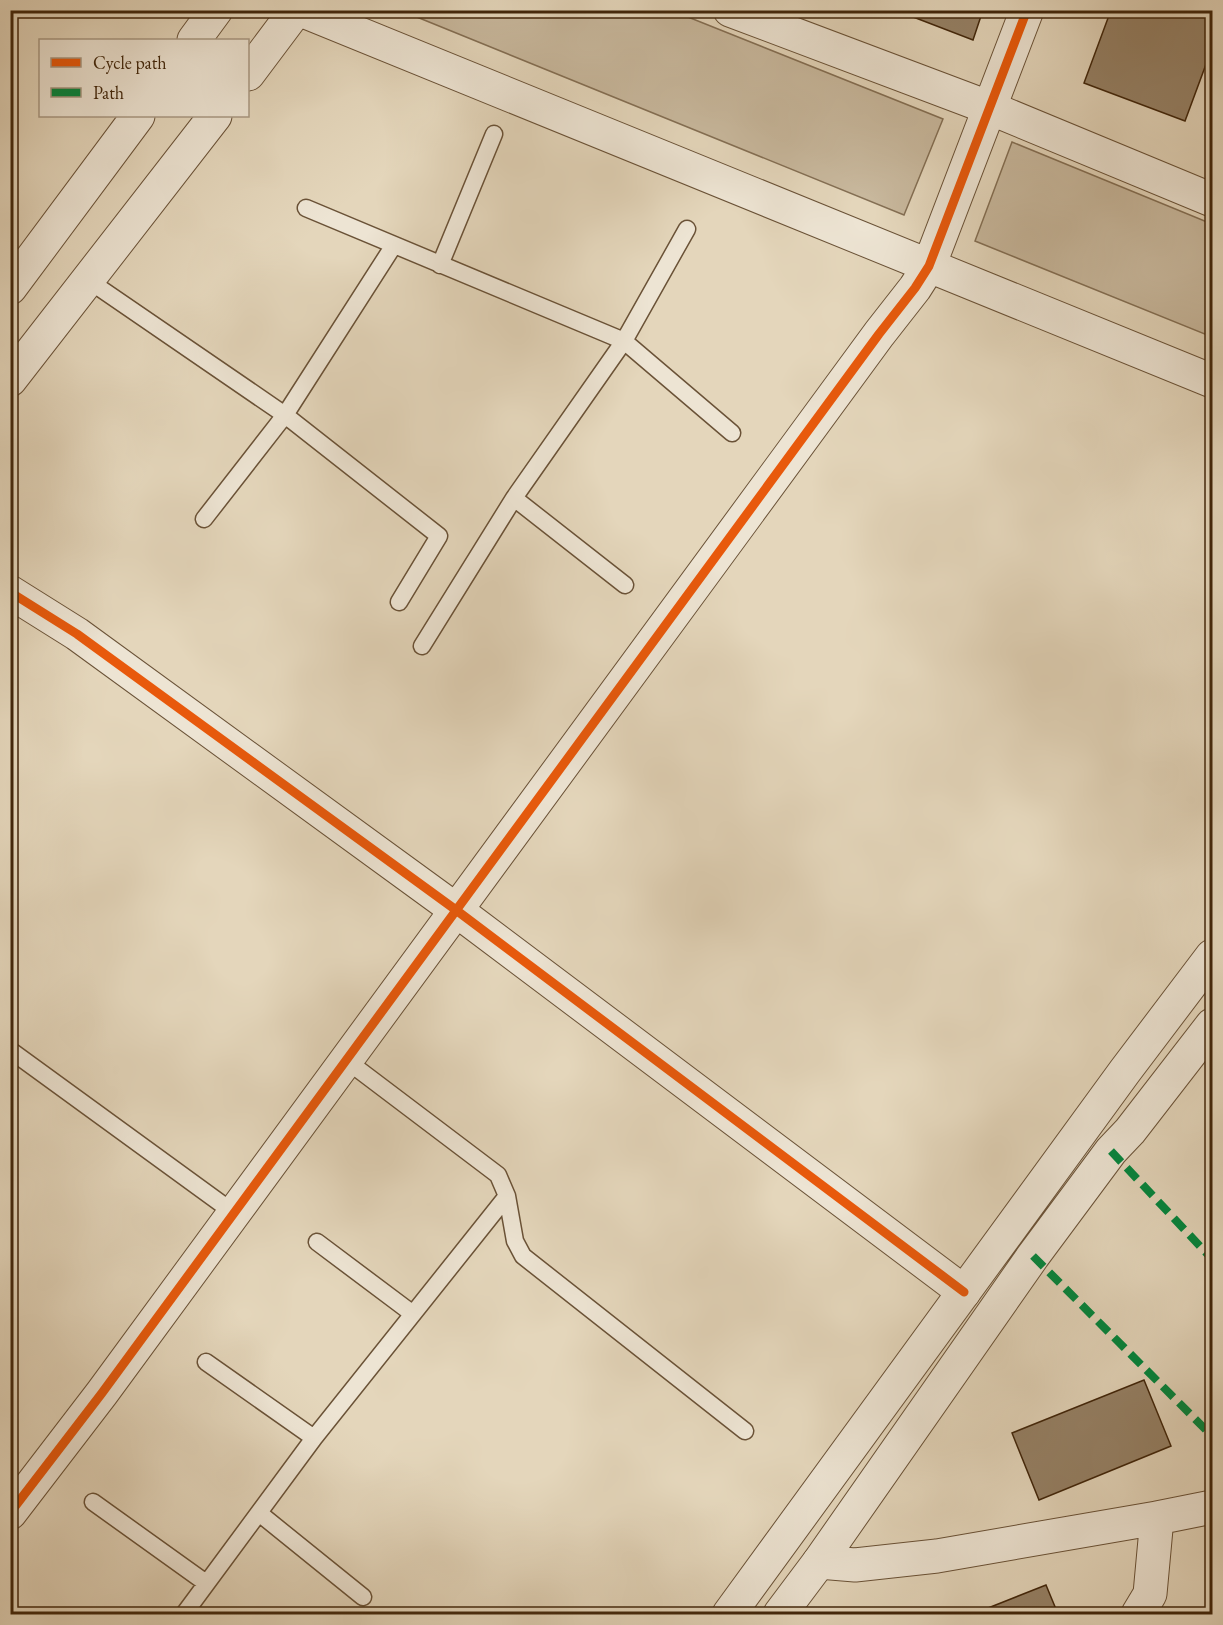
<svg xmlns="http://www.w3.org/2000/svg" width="1223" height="1625" font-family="'EB Garamond',serif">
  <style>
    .green { fill: #c8b89d; stroke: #846f54; stroke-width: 1.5 }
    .building { fill: #968267; stroke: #41260b; stroke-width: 1.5 }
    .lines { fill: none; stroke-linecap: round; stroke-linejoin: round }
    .service-casing { stroke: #6a5237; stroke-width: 19 }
    .minor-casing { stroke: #6a5237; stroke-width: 35 }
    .tertiary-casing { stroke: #6a5237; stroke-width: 35 }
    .service { stroke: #ede4d3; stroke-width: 16 }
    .minor { stroke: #ede4d3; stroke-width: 33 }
    .tertiary { stroke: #ede4d3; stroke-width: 33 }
    .quiet { stroke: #00873e; stroke-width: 8; stroke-dasharray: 15 8; stroke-linecap: butt }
    .cycleway-casing { stroke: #ede4d3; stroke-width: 13 }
    .cycleway { stroke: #e8590c; stroke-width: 9 }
  </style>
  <rect width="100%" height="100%" fill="#e4d6bb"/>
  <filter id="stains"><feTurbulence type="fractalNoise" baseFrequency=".00333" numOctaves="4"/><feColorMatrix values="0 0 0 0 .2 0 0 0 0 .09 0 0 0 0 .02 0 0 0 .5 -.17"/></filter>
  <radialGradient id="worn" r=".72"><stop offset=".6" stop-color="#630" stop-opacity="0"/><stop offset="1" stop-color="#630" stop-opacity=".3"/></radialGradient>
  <path class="green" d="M402,11H673L943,119L904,215Z
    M1012,142L1212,224V337L975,241Z"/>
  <path class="building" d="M895,10H983L973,40Z
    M1111,10H1212V48L1185,121L1084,83Z
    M1144,1380L1171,1446L1039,1500L1012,1433Z
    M1046,1585L1058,1614H973Z"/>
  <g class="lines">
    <g class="service-casing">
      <path id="service" d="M306,208L624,341L514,498L422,646
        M687,229L624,341L732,433
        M440,265L494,134
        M88,280L285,415L439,536L399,602
        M514,498L625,585
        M204,519L285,415L394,245
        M10,1050L234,1213
        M346,1060L498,1175L507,1196L515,1241L523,1256L745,1431
        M317,1242L413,1314
        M206,1362L314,1438
        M93,1502L206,1583
        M259,1513L363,1597
        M184,1614L314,1438L507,1196"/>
    </g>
    <g class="minor-casing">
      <path id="minor" d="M301,10L1212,381
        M730,10L990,108L1212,200
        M194,40L216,10
        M248,74L296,10
        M10,288L138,116
        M10,380L215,116
        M10,592L77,634L456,910L964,1292
        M10,1513L102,1393L879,334L915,288L929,266L1027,10
        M819,1562L855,1565L937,1556L1157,1518
        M1138,1614L1150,1594L1157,1518L1212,1507"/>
    </g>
    <g class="tertiary-casing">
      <path id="tertiary" d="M729,1614L1125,1071L1212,956
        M780,1614L819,1562L1033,1256L1111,1151L1130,1131L1212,1025"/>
    </g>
    <use href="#service" class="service"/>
    <use href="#minor" class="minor"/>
    <use href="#tertiary" class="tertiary"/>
    <path class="quiet" d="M1111,1151L1212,1259
      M1033,1256L1212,1436"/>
    <g class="cycleway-casing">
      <path id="cycleway" d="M10,592L77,634L456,910L964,1292
        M10,1513L102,1393L879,334L915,288L929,266L1027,10"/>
    </g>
    <use href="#cycleway" class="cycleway"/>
  </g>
  <rect width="1223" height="1625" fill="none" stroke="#e4d6bb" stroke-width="36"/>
  <rect x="12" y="12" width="1199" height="1601" fill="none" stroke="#41260b" stroke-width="3"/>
  <rect x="18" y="18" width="1187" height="1589" fill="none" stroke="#41260b" stroke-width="1.5"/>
  <rect x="39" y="39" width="210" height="78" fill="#ede4d3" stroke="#a89883" stroke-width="1.5"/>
  <rect x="51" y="58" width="30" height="9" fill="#e8590c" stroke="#a89883" stroke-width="1.5"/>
  <text x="93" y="69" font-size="18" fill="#41260b">Cycle path</text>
  <rect x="51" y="88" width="30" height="9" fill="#00873e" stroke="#a89883" stroke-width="1.5"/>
  <text x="93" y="99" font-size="18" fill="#41260b">Path</text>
  <rect width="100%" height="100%" filter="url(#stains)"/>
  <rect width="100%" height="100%" fill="url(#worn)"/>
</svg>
